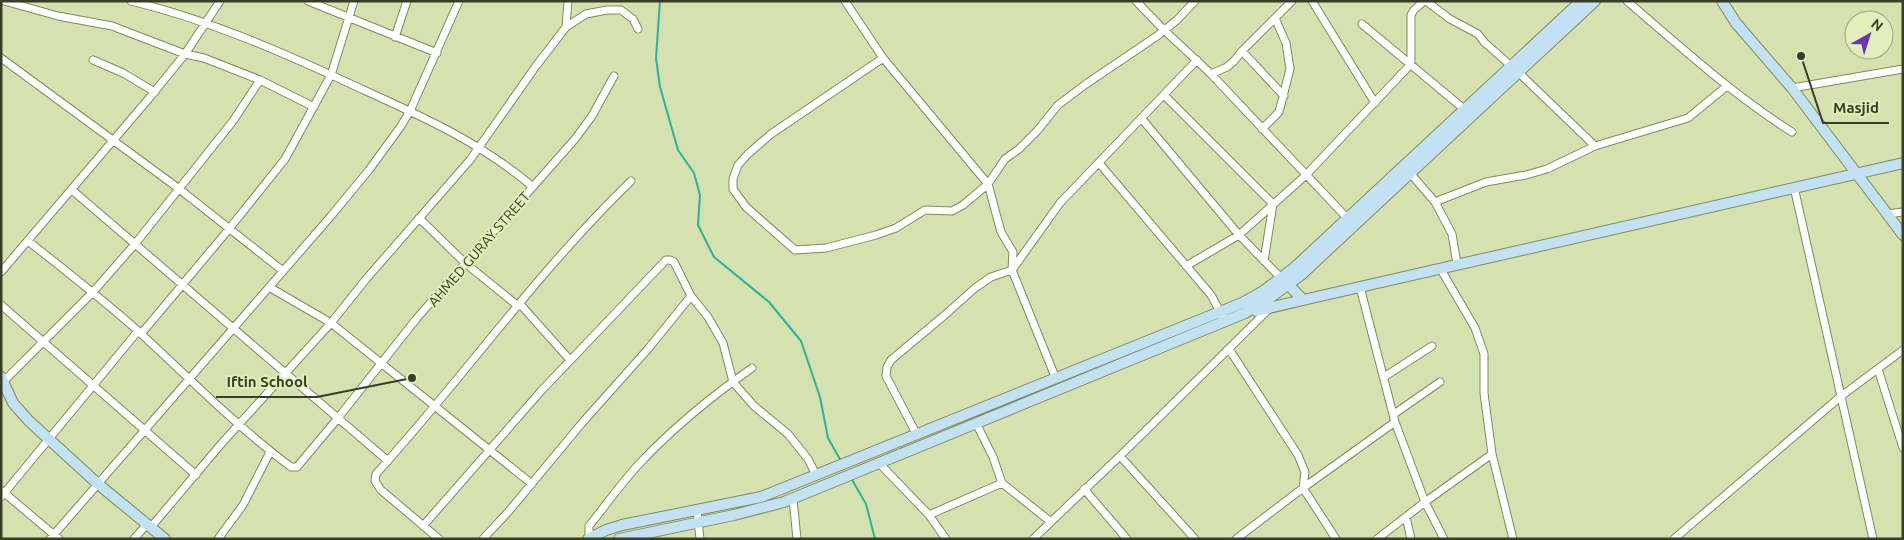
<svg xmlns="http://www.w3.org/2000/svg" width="1904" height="540" font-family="Ubuntu,sans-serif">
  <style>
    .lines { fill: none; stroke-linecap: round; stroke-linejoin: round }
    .stream { stroke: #2ab39d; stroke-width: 2 }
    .street-casing { stroke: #808b5b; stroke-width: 9 }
    .secondary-casing { stroke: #808b5b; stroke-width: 12 }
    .street { stroke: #fff; stroke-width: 7 }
    .secondary { stroke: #c2e1f2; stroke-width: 10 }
    .labels { text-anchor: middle; stroke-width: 4; stroke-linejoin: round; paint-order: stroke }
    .street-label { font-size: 14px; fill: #383d28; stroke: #e2eeba }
    .leader { fill: none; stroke: #383d28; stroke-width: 2 }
    .callout-dot { fill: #383d28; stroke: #e2eeba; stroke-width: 2 }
    .callout-label { font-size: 15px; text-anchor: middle; font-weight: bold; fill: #383d28; stroke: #e2eeba; stroke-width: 4; stroke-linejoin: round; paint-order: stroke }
  </style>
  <rect width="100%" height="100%" fill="#d5e1ae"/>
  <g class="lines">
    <path class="stream" d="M660,1L656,58L660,87L678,150L694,173L700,195L698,225L714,257L769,302L801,341L820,397L828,438L841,461
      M851,478L866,504L875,539"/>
    <g class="street-casing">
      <path id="street" d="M4,1L58,16L112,26L185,54L204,58L260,80L314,107
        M131,1C209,20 282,52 355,86C419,115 479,141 533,187
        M308,1L437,53
        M845,1L883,58L988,184L1001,232L1013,252L1012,270L1056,379
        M1136,1L1164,30L1211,74L1347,218
        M1312,1L1375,103
        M1426,1L1450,19L1478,34L1484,42L1518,72L1595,146
        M1627,1C1681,47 1733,95 1792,132
        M1362,24L1464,109
        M566,27L568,1
        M395,37L407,1
        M1242,51L1284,96
        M1,58L178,188L283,271
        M883,58L771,134L748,154L738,165L733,179V189L746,207L795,250L826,248L876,235L896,228L925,210L952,211L963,205L988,184L1005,159L1019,149L1037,131L1058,105L1086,84L1157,36L1177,20L1195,1
        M93,60L123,73L155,92
        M1211,74L1227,67L1234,61L1242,51L1292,1
        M1792,88L1903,69
        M1164,95L1273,204L1264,261
        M1142,119L1239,235L1281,278
        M1262,129L1279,112L1290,69L1286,43L1275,18
        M1099,163L1211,295L1225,321
        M1410,173L1435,202L1452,234L1457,264
        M1794,187L1873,539
        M72,190L388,461
        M1435,202L1486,182L1526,175L1547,169L1595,146L1688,118L1727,86
        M1887,214L1903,212
        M419,218L465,263L518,306
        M28,241C65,270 102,299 137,330C188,377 236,426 291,467H297L338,418L417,318L575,139L592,116L614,76
        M1186,266L1239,235L1305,176L1411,64V15L1414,10L1424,1
        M1440,268L1475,328L1484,354V393L1492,454
        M1,272L151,96L185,54L220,1
        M269,287L331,323L532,484
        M1360,287L1395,422L1425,502L1444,539
        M520,304L570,360
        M1,305L196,475
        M141,334L229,229L285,159L331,75L354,1
        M1229,349L1298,455L1305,472L1303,488L1336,539
        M1878,369L1903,448
        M1384,377L1432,346
        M1,384L93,292L135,244L233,121L260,80
        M1394,414L1440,382
        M976,423L993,457L1002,483
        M917,435L886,376L887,367L891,360L946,314L975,288L991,277L1012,270L1060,203L1197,60
        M1120,456L1195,539
        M879,463L929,515L946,539
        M1084,489L1127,539
        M2,491L59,539
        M1,497L138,331
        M793,499L797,539
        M697,510L700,539
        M929,515L1002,483L1051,522
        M1406,517L1411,539
        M423,526L541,391L666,260H670L674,262L691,296L708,317L723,343L733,382L754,406L788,434L808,459L816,475
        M151,527L222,443L331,323L367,278L470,160L536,66L566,27L586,14L607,10H621L633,19L638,29
        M589,538V526C606,505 622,482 640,463C674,427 712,396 752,368
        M50,539L331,216L369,170L401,126L410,111L459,1
        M134,539L147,524
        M218,539L243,505L270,452
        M439,539L381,490L375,481L376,474C463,378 538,271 631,181
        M483,539L509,511L582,423L648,349L691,296
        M1033,539L1120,456L1269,309
        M1236,539L1303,488L1395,422
        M1377,539L1425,502L1492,454L1513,539
        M1674,539L1840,397L1903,350"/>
    </g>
    <g class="secondary-casing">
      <path id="secondary" d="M1722,1L1736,23L1792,88L1903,235
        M1285,281L1303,300L1903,163
        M1256,311L1303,300
        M1,377L13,403L29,421L98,484L165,539
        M588,539L606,530L622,525L761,497L1242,303L1262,292L1294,268L1581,1
        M619,539L734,515L784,502L1245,313L1267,300L1301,275L1595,1"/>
    </g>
    <use href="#street" class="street"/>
    <use href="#secondary" class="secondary"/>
  </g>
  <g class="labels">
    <g class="street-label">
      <text transform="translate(479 249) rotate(-49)" y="5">AHMED GURAY STREET</text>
    </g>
  </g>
  <path class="leader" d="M1801 56L1823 123H1889M412 378L317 397H216"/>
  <g class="callout-dot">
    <circle cx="1801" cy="56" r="5"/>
    <circle cx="412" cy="378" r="5"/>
  </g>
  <g class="callout-label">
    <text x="1856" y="113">Masjid</text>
    <text x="267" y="387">Iftin School</text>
  </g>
  <rect width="1904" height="540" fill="none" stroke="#383d28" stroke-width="5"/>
  <g transform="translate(1869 35) rotate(39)"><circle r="24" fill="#e2eeba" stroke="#9ea780"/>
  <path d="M0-4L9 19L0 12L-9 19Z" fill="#6835ac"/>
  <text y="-8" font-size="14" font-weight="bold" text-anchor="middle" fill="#383d28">N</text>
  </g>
</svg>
